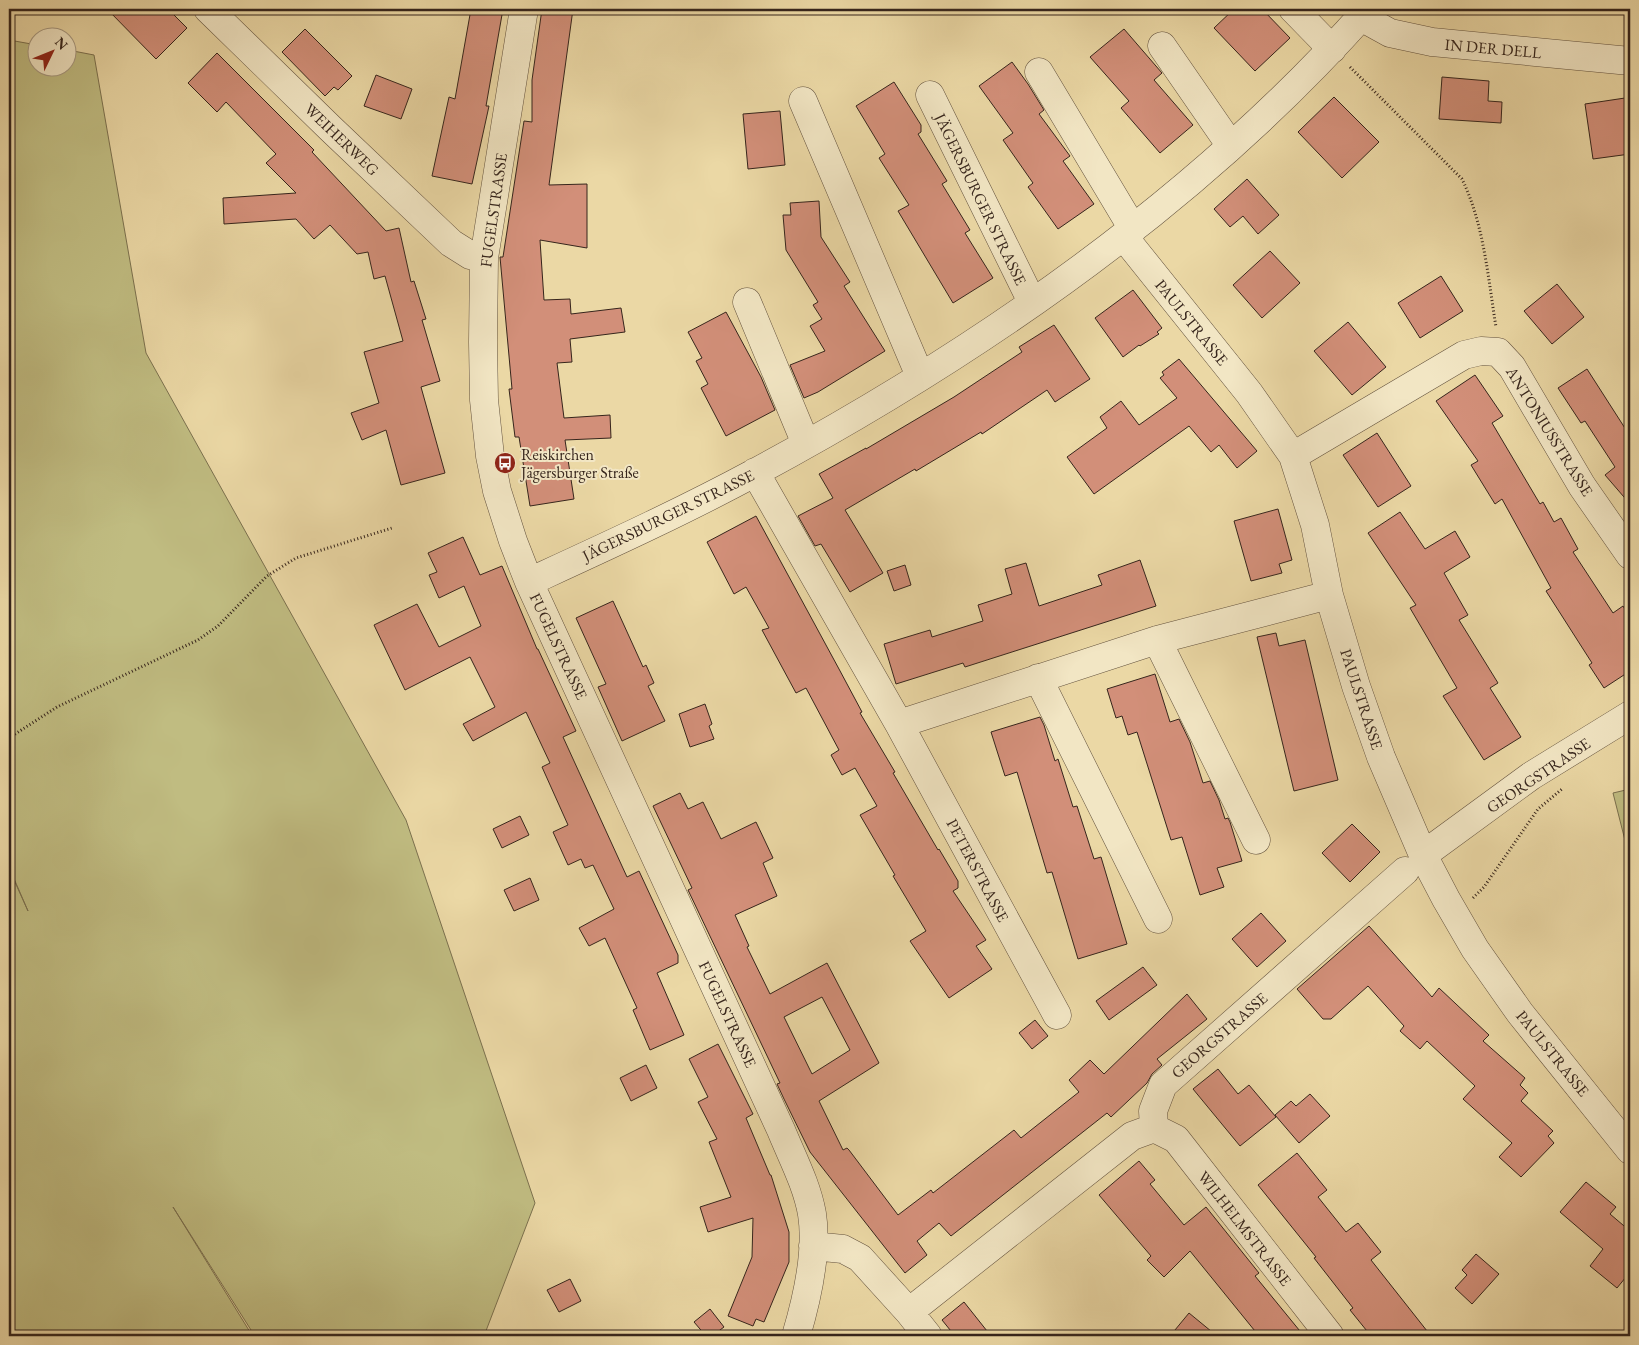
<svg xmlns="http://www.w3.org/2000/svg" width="1639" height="1345" font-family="'EB Garamond',serif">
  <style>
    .green { fill: #c0bc81; stroke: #7b704e }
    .building { fill: #d28f79; stroke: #36251c; fill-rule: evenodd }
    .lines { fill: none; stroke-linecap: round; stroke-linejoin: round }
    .minor-casing { stroke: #63523e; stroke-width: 29 }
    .path { stroke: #36251c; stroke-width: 3; stroke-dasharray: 1 2.5; stroke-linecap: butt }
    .minor { stroke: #f2e6c4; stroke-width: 28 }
    .labels { text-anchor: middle; stroke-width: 4; stroke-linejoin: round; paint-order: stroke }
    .street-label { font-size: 16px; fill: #36251c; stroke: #f2e6c4 }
    .poi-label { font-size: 16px; fill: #36251c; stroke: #f2e6c4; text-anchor: start }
  </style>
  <rect width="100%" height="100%" fill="#ebd8a5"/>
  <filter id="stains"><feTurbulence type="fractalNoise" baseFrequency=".004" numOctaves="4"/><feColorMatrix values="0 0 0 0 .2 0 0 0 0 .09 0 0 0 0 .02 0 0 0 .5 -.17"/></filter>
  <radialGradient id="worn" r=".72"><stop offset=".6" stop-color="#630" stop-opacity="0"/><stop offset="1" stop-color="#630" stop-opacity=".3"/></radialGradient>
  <path class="green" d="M9,40L37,45L38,68H68V50L94,55L146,353L406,820L535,1203L484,1336H250L251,1330L173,1207L250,1332L249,1336H9V869L28,911L9,867Z
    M1630,789V860L1613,793Z"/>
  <path class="building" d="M107,9H168L187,28L156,59Z
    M471,9H503L486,106H489L472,184L432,176L449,97L455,99Z
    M542,9H573L549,185L587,184V248L540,240L544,300L570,299L571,314L621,308L625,332L570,339L572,362L557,363L564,418L610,415L611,438L565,440L574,499L530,506L519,437H515L509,389H512L500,257H503L524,121L532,122V80Z
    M1234,9H1262L1290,38L1255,71L1214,28Z
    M305,29L352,76L338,90L334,87L325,96L282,52Z
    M1124,29L1162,73L1154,80L1193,125L1160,153L1121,108L1129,101L1090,57Z
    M217,53L314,150L312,152L386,231L399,228L411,282L414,281L426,319L422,320L440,381L421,387L445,473L401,485L386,430L362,440L351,413L379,403L364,352L403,341L385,276L374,279L368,252L357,254L330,225L314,239L296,219L224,224L223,198L296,193L266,163L276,154L226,102L217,112L188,83Z
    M1012,62L1028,84L1044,110L1039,114L1070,156L1063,161L1094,204L1058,229L1028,187L1033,183L1003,140L1013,133L979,86Z
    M376,75L412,89L401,119L364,106Z
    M1442,77L1489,81L1488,101L1502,102L1501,123L1439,119Z
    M894,82L921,125V132L918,134L947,181L942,184L970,230L965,233L993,278L953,303L898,211L909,205L879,158L885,154L856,106Z
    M1334,97L1379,142L1342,178L1298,132Z
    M1625,98L1630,133V154L1593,159L1585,104Z
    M780,111L785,165L748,169L743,114Z
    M1247,179L1279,215L1258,234L1243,216L1230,227L1214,209Z
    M819,201L821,237L850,282L844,286L885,351L818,392L804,398L790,365L825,351L810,326L822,319L813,305L818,302L786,250L783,215H791L790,203Z
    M1270,251L1300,283L1262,318L1233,285Z
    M1441,276L1463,311L1420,338L1398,303Z
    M1557,284L1584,317L1552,344L1524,311Z
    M1133,290L1162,328L1157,332L1159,334L1140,346L1139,345L1123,357L1095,318Z
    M726,312L761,377L775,410L726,436L701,388L708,384L696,361L702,358L688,332Z
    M1348,322L1386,367L1352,395L1314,351Z
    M1054,325L1090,379L1055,402L1047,390L982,434L981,432L916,471L915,469L845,510L883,573L850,592L821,544L815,546L798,516L833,498L819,474L866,448V449L954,397L1022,352L1019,347Z
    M1179,359L1257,451L1237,468L1219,445L1211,452L1189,426L1094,494L1067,457L1107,428L1100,417L1121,401L1139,425L1177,398L1160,378L1164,375L1162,372Z
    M1587,369L1630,436V504L1605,475L1615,467L1585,421L1581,423L1558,388Z
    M1475,375L1503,416L1492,423L1540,504L1543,502L1554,522L1561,518L1578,549L1573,552L1613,613L1623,606L1630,618V671L1604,688L1589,665L1592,663L1546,591L1551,588L1502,499L1495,504L1471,465L1478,461L1436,401Z
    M1377,433L1411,486L1378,507L1343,455Z
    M1278,509L1292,560L1279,564L1282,573L1251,581L1234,521Z
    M1400,512L1425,549L1455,531L1470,557L1444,573L1468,615L1459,620L1498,683L1490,688L1521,737L1484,760L1443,696L1457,688L1410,608L1416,605L1368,533Z
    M756,516L839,669L862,712L860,713L895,772L893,773L938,850L939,849L958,881V888L953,891L986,940L976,946L992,969L949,998L910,941L926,931L893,876L895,875L860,815L877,806L855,768L842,775L831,755L839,750L806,688L796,693L762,630L769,628L746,587L734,594L707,542Z
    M463,537L480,575L502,566L537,649H538L576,731L563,737L627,877L639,871L678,955V963L657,973L684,1035L650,1050L633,1010L637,1008L605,938L589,946L579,928L614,909L593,865L585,868L581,859L568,865L553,832L568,825L542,767L550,763L526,712L473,741L463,724L495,707L470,657L405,690L374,625L417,604L439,647L481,626L464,586L439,598L429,575L437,572L428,553Z
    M1140,560L1156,606L965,667L963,663L896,684L884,644L930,630L932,637L983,621L978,605L1012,594L1005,569L1026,563L1039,606L1102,585L1098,575Z
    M905,565L911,585L894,591L887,571Z
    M613,601L643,667L646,665L654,683L648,686L665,721L622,741L598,687L606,684L576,618Z
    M1276,633L1279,646L1305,640L1338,780L1294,791L1257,637Z
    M1155,674L1170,722L1179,719L1190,742L1203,783L1210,781L1219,800L1225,819L1228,818L1230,822L1242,861L1217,868L1224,887L1200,895L1182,837L1171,840L1137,732L1128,735L1122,716L1116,718L1107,689Z
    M705,704L712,724L709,726L714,739L690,747L679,714Z
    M1040,717L1044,725L1055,761L1058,759L1073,807L1077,806L1094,859L1101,857L1127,944L1078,959L1052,872L1047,873L1017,772L1005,776L991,732Z
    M680,793L688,809L703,802L721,839L756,822L773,858L763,863L777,896L735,915L749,946L747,947L770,994L827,963L879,1063L819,1101L843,1150L847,1148L849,1150L898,1215L931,1190L933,1193L1014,1130L1021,1138L1079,1092L1069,1080L1090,1060L1104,1074L1187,994L1207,1019L1157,1059L1162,1065L1152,1074L1147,1083L1111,1117L1107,1113L951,1236L939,1223L917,1241L927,1255L905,1273L810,1152L784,1099L777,1084L780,1083L688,890L692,888L653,806ZM822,997L850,1050L812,1074L784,1017Z
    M520,816L529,835L502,848L493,829Z
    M1352,824L1380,852L1350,882L1322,853Z
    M530,878L539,900L514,911L504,890Z
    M1261,913L1286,941L1257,967L1232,939Z
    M1369,926L1432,997L1439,988L1489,1035L1483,1041L1525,1078L1520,1085L1528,1093L1521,1101L1553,1131L1548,1136L1554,1143L1521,1177L1499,1157L1512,1143L1463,1099L1475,1086L1427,1041L1420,1049L1400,1031L1404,1026L1368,986L1331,1019H1323L1297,989Z
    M1143,967L1157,985L1109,1020L1096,1001Z
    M1035,1020L1048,1036L1032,1049L1019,1033Z
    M718,1044L753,1114L746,1118L770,1175H771L789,1232V1262L764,1322L756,1319L753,1326L728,1316L752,1257L753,1218L708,1232L700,1207L731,1197L709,1142L717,1139L698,1102L708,1097L689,1059Z
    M646,1065L657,1088L631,1101L620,1078Z
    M1218,1069L1238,1094L1249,1085L1276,1117L1240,1146L1193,1089Z
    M1310,1094L1330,1116L1299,1143L1275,1115L1291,1101L1296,1106Z
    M1297,1153L1327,1190L1318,1197L1346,1232L1358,1223L1381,1252L1371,1260L1431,1336H1371L1350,1310L1353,1308L1314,1258L1316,1257L1258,1185Z
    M1139,1161L1155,1180L1150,1184L1184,1225L1206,1207L1259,1273L1255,1276L1304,1336H1259L1190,1251L1164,1277L1147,1260L1151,1256L1099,1195Z
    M1586,1182L1616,1207L1610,1214L1630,1231V1272L1617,1288L1590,1266L1603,1249L1560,1212Z
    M1476,1254L1499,1274L1472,1304L1455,1288L1467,1275L1462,1270Z
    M570,1279L581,1301L559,1312L547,1290Z
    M964,1302L991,1336H955L942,1320Z
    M710,1309L724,1327L712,1336H706L694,1322Z
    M1189,1313L1217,1336H1170Z"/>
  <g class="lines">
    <g class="minor-casing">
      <path id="minor" d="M208,9L330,128L451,243L470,255L484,258
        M524,9L484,258L483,342L484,400L490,456L497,491L513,541L529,582L781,1130C792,1157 807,1185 812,1214C818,1252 807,1299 796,1336
        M1293,9L1332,49
        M1361,17L1390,33L1432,42L1630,61
        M1162,46L1231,146
        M1039,72L1133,229
        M930,95L1032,302
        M803,101L920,376
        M1124,237L1249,393L1293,456L1315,525L1329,595L1356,686L1381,757L1423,855L1446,899L1475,949L1520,1013L1630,1150
        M747,302L806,444
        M1293,456L1464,355L1481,351L1498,352L1512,367L1582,486L1630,555
        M755,472L899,724L1057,1015
        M529,582C605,547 682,512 756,472C981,351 1198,201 1368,9
        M1157,640L1256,840
        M1038,678L1158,919
        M899,724L1157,640L1329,595
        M1423,855L1531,776L1630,715
        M1154,1128L1153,1111L1163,1085L1405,871
        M1154,1128L1176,1139L1330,1336
        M813,1246L843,1249L860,1258L909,1312L928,1336
        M909,1312L1132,1136L1154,1128"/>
    </g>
    <path class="path" d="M1350,67L1462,179C1484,224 1488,278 1496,327
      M9,738L57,707L198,640L218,626L267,576L296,558L392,528
      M1473,898L1484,887L1538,809L1562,789"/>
    <use href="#minor" class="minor"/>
  </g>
  <defs>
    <g id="bus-disc" transform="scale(1.125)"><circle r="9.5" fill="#8f2418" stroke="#f2e6c4"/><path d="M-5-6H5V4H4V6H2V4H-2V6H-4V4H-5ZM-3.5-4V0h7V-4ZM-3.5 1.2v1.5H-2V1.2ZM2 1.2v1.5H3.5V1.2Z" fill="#fff"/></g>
  </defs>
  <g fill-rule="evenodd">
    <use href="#bus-disc" x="505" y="463"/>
  </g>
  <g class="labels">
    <g class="street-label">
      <text transform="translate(1493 48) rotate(5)" y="6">IN DER DELL</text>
      <text transform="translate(342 139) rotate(44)" y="6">WEIHERWEG</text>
      <text transform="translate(981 199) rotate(64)" y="6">JÄGERSBURGER STRASSE</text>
      <text transform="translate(493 210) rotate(-82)" y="6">FUGELSTRASSE</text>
      <text transform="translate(1192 322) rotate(51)" y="6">PAULSTRASSE</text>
      <text transform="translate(1550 431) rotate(58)" y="6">ANTONIUSSTRASSE</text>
      <text transform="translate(668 515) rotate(-26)" y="6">JÄGERSBURGER STRASSE</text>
      <text transform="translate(559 646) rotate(65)" y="6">FUGELSTRASSE</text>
      <text transform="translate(1362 699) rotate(72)" y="6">PAULSTRASSE</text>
      <text transform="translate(1538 775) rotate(-34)" y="6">GEORGSTRASSE</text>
      <text transform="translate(978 870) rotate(62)" y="6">PETERSTRASSE</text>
      <text transform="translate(728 1014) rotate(65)" y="6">FUGELSTRASSE</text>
      <text transform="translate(1219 1035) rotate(-41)" y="6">GEORGSTRASSE</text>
      <text transform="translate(1553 1053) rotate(51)" y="6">PAULSTRASSE</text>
      <text transform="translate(1245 1228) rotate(52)" y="6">WILHELMSTRASSE</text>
    </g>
    <g class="poi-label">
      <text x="521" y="460">Reiskirchen<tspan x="521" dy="18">Jägersburger Straße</tspan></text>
    </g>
  </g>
  <rect width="1639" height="1345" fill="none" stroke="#ebd8a5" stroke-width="30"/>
  <rect x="10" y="10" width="1619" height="1325" fill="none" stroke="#36251c" stroke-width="2.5"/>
  <rect x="15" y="15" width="1609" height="1315" fill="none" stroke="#36251c"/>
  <g transform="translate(52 52) rotate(47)"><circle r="24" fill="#f2e6c4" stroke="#a79981"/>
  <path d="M0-4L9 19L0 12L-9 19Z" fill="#8f2418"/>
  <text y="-8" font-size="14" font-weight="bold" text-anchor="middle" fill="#36251c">N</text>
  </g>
  <rect width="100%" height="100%" filter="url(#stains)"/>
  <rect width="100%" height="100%" fill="url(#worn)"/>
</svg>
